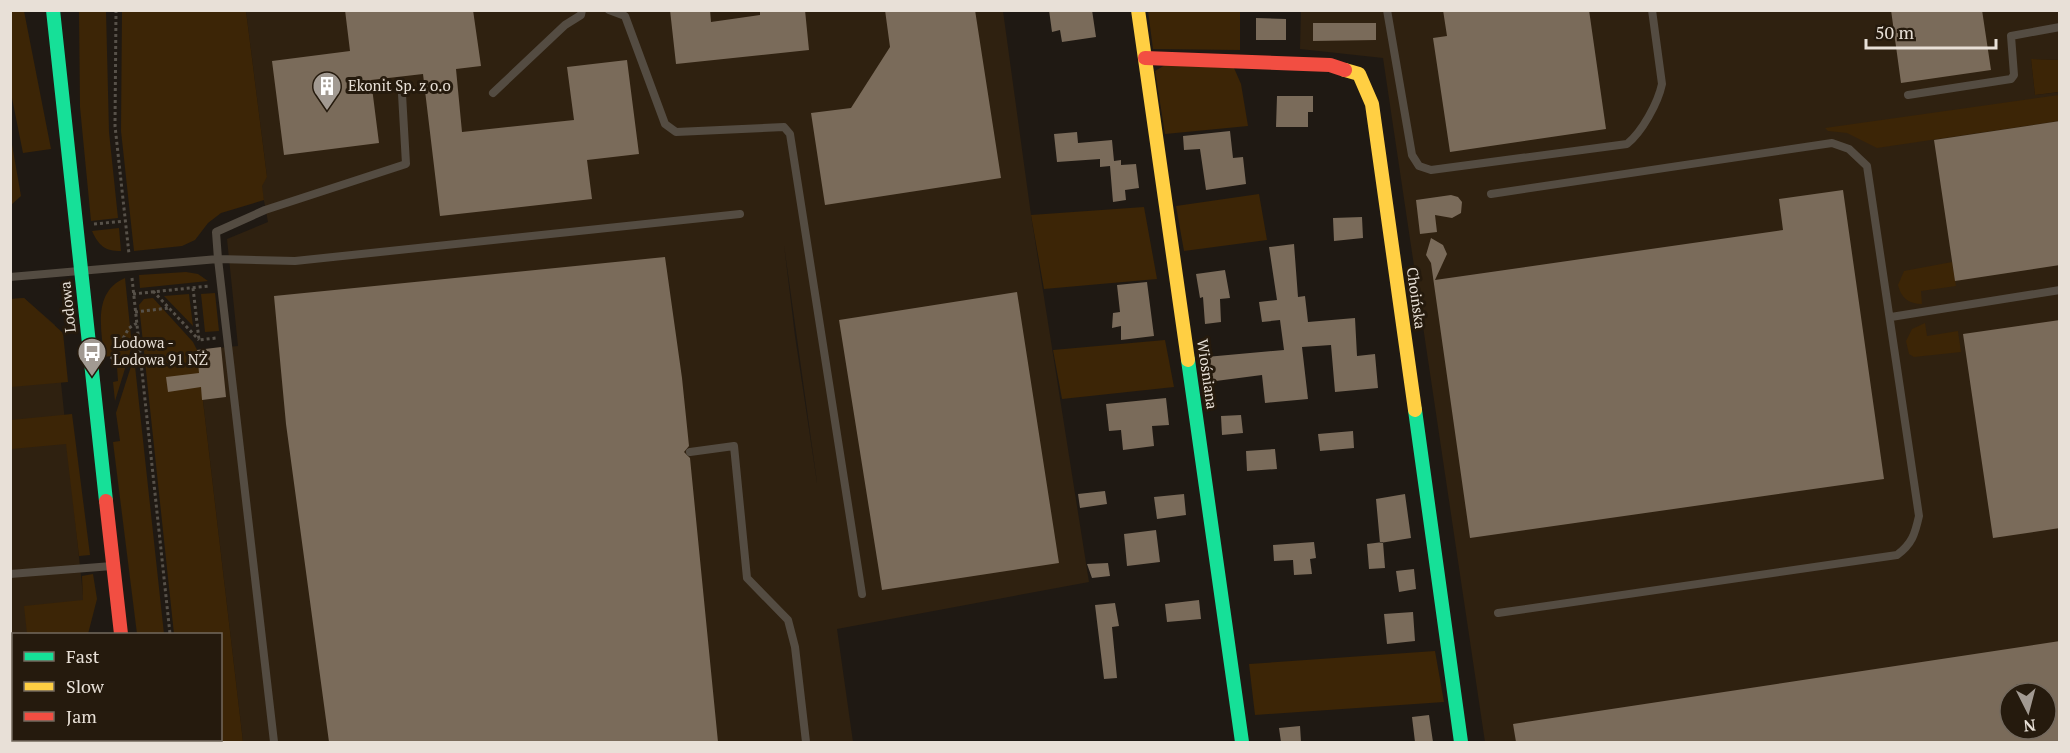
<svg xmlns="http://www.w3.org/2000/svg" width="2070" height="753" font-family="'PT Serif',serif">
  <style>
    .built { fill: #2f2110; fill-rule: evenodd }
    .green { fill: #3c2506 }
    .building { fill: #7a6b5a; fill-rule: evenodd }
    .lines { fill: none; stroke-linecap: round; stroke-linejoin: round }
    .path { stroke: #575149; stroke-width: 3; stroke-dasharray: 3 3; stroke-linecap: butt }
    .lane { stroke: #544c42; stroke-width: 8 }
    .fast { stroke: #16e098; stroke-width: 14 }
    .slow { stroke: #ffcf43; stroke-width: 14 }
    .jam { stroke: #f24e42; stroke-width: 14 }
    .labels { text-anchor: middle; stroke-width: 6; stroke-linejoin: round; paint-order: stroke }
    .poi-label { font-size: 15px; fill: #e8e0d7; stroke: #251a0d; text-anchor: start }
    .street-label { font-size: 15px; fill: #e8e0d7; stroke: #251a0d }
  </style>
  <rect width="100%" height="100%" fill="#1f1913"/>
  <path class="built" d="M246,11H1003L1031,215L1089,582L837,629L853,742H243L197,350L238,346L227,239L268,222L261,185L267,177ZM784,245L817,482V483L795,336Z
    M1301,11H2059V60L2031,59L2035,95L2060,92L2059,742H1485L1383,58L1300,49ZM2010,693H2046V729H2010Z
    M24,298L55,325L87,634H14V740H97L98,742H11L10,299Z"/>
  <path class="green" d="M10,11H24L51,149L23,153L11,93Z
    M79,11H106L109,132L118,218L91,221L80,107Z
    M122,11H246L267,177L262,186L264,200L221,213L208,223L195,240L182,246L134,251L121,131Z
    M1148,11H1240V50L1153,49Z
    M2031,59L2059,60V92L2035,95Z
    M1165,65L1234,68L1241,84L1248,126L1165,134L1155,71Z
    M2059,95V121L1877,148L1847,133L1828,131L1825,128Z
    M10,133L21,196L11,205H10Z
    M1259,194L1267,240L1184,251L1176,206Z
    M1144,207L1157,279L1044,289L1031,215Z
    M119,228L121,251C105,251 99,246 92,231Z
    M1952,262L1956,286L1921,291L1922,304C1909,304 1901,298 1898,285L1904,271Z
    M186,272L198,274L208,281L140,288L139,275Z
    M125,278L132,346L115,401L113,382L118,381L117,367H112L111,356L104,357C101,327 93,292 125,278Z
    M215,293L219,331L205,332L201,294Z
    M189,294L193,326L164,296Z
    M24,298L63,333L68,382L11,387V299Z
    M153,298L193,342L197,350L243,742H186V740H220V634H174L139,305L144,299Z
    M1925,323L1927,336L1958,331L1961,352L1914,357L1909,354L1906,341L1912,329Z
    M1165,340L1174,387L1062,399L1053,350Z
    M134,357L164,634H137L113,442L120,441L116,413Z
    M72,414L90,555L79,556L66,444L11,449V420Z
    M93,574L97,599L88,634H27L24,606L83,600L82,576Z
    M1435,651L1444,702L1255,715L1249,664Z"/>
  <path class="building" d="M345,10H473L481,66L456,69L462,132L574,120L567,67L627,60L639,154L587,160L592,199L440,216L423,74L371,80L379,143L284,155L272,61L350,51Z
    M670,10H710L711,22L760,15V10H805L809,50L676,64Z
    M885,10H975L1001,178L825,205L811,113L851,108L890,47Z
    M1049,10H1092L1096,37L1062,42L1060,30L1052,32Z
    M1443,10H1589L1606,129L1450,152L1433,38L1447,36Z
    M1891,10H1982L1991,70L1901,83Z
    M1256,18L1286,19V40H1256Z
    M1313,23H1376V40L1313,41Z
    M1277,96H1313V112H1308V127H1276Z
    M2060,121V265L1955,281L1934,140Z
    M1230,131L1233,158L1243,157L1246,184L1206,190L1200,149L1184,150L1183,136Z
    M1077,132L1078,143L1112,140L1114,161L1121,160V165L1136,164L1139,188L1125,190L1126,200L1113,202L1110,166L1100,167V159L1057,162L1054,134Z
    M1843,190L1884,479L1470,538L1431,263L1426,255L1431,238L1443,245L1447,254L1435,280L1783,230L1779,199Z
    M1451,195L1458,197L1462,202L1461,213L1452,218L1435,215L1437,232L1420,234L1416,200Z
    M1362,217L1363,238L1334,241L1333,218Z
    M1294,244L1298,297L1305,296L1308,322L1355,318L1357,356L1375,354L1378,388L1335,392L1331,345L1302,347L1308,399L1265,403L1262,375L1208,382L1206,357L1284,350L1280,320L1262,322L1259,302L1277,300L1269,247Z
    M665,257L682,378L689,446L684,452L690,458L718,742H329L286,424L274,296Z
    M1225,270L1230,298L1220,299L1221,322L1205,324L1203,297L1200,298L1196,274Z
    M1147,282L1154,336L1121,340V326L1112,328L1113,313L1120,312L1117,285Z
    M1017,292L1059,563L882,590L839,320Z
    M2060,320V528L1993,538L1963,334Z
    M221,347L226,397L202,400L201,387L168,392L166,377L199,373L197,350Z
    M1166,398L1169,425L1152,426L1154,446L1123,450L1121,430L1109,431L1106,404Z
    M1241,415L1243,433L1222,435L1221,416Z
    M1353,431L1354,448L1320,451L1318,434Z
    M1275,449L1277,469L1247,471L1246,451Z
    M1105,491L1107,504L1080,508L1078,494Z
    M1184,494L1186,515L1157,519L1154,497Z
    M1405,494L1411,538L1380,543L1376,499Z
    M1156,530L1160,562L1127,566L1124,534Z
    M1314,542L1316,558L1310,559L1312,574L1294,575L1293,560L1274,561L1273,545Z
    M1383,542L1385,568L1369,569L1367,544Z
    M1108,563L1110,576L1092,578L1087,564Z
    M1414,569L1416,589L1399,592L1396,571Z
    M1199,600L1201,619L1167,622L1165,604Z
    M1115,603L1119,626L1112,627L1117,678L1104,679L1095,605Z
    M1413,612L1415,641L1387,644L1384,614Z
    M2060,641V742H1516L1513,724ZM2010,693H2046V729H2010Z
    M1429,715L1433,742H1415L1412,717Z
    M1300,726L1301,742H1281L1279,728Z"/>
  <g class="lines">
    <path class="path" d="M116,10L115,126L129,254
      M94,224L126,221
      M132,278L170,634
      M193,288L199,340L216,338
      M153,291L199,340
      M133,294L209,286
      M135,312L169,308
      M111,359L129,328L137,323
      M181,740L182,742"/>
    <path class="lane" d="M609,10L625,16L665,124L676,132L784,127L790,134L862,594
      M1387,10L1412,155L1419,166L1431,170L1627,144C1642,132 1658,103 1662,84L1652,10
      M493,93L565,25L581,15L582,10
      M402,94L406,164L265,210L216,232L218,259L295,261L740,214
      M1908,95L2011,79L2014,75L2011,36L2060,27
      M1491,194L1832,143L1849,149L1867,166L1919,516C1915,534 1912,544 1897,555L1498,613
      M10,277L218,259L274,742
      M1891,317L2060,290
      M690,452L734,446L747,578L788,620L795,647L806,742
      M10,574L112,566"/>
    <path class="fast" d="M53,10L106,501
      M1188,360L1242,742
      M1415,410L1461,742
      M133,740L134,742"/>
    <path class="slow" d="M1138,10L1188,360
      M1345,70L1359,74L1372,104L1415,410"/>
    <path class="jam" d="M1145,58L1330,65L1345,70
      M106,501L121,634"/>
  </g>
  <defs>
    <g id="building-pin" transform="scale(1.5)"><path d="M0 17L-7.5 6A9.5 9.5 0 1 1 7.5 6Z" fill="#a29a92" stroke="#251a0d"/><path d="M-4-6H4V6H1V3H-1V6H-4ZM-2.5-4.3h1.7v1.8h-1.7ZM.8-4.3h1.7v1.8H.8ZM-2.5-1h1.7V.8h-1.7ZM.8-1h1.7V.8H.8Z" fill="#fff"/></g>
    <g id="bus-pin" transform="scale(1.5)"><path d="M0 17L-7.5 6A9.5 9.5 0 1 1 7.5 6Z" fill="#a29a92" stroke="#251a0d"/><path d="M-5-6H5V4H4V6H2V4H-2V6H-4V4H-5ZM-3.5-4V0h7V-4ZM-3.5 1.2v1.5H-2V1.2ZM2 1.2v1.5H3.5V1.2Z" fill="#fff"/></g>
  </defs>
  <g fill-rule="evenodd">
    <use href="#building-pin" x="327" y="86"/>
    <use href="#bus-pin" x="92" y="352"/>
  </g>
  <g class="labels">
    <g class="poi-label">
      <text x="348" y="91">Ekonit Sp. z o.o</text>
      <text x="113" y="348">Lodowa -<tspan x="113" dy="17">Lodowa 91 NŻ</tspan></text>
    </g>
    <g class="street-label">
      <text transform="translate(1416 298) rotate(82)" y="5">Choińska</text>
      <text transform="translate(68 307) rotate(-96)" y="5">Lodowa</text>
      <text transform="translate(1207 374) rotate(82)" y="5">Wiośniana</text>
    </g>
  </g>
  <rect width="2070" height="753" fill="none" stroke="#e8e0d7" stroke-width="24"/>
  <rect x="12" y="633" width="210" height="108" fill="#251a0d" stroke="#73695e" stroke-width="1.5"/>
  <rect x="24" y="652" width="30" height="9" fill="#16e098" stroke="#73695e" stroke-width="1.5"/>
  <text x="66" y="663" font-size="18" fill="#e8e0d7">Fast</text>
  <rect x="24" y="682" width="30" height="9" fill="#ffcf43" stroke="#73695e" stroke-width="1.5"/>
  <text x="66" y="693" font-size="18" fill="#e8e0d7">Slow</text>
  <rect x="24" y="712" width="30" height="9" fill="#f24e42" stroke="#73695e" stroke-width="1.5"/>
  <text x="66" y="723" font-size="18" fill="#e8e0d7">Jam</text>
  <g transform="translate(2028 711) rotate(174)"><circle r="28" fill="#251a0d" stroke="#73695e" stroke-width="1.5"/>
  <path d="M0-4.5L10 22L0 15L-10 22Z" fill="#a29a92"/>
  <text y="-9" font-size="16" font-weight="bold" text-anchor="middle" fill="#e8e0d7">N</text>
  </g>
  <path d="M1866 39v9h130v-9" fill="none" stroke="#e8e0d7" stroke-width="3"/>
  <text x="1875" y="39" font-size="18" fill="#e8e0d7" stroke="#251a0d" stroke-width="4.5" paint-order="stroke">50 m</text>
</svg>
